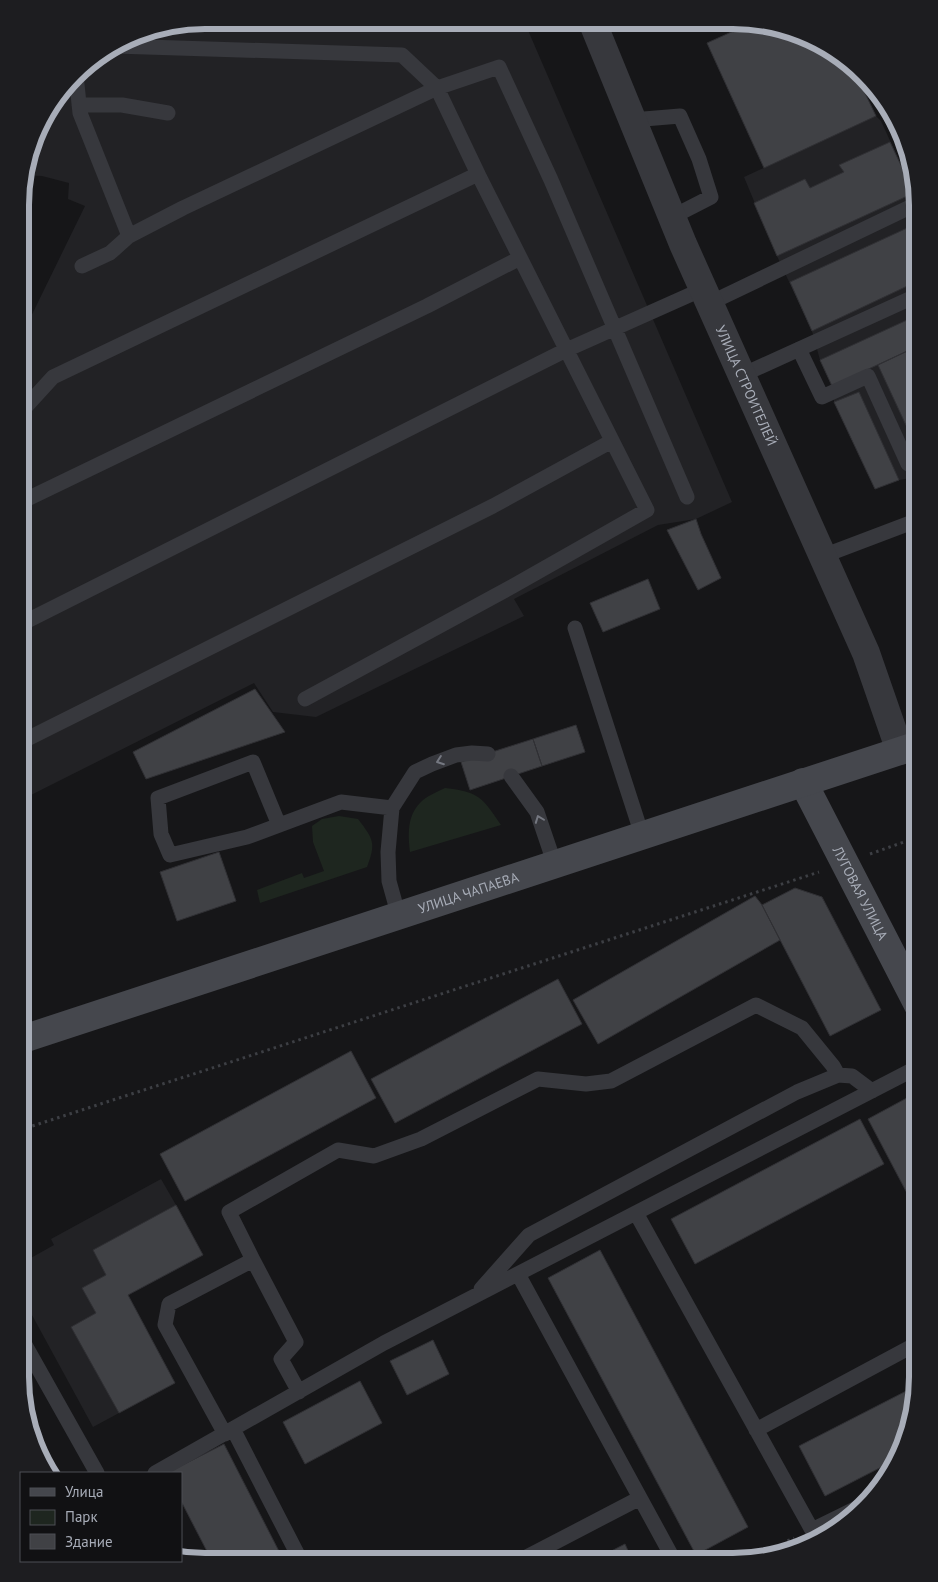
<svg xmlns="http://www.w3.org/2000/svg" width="938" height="1582" font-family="'PT Sans',sans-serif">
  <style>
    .built { fill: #222225 }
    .green { fill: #1e261f }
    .building { fill: #404145; stroke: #303034 }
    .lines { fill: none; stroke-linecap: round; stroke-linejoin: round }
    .path { stroke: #3d3f44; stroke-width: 3; stroke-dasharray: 2.5 4; stroke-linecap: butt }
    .lane { stroke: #37383d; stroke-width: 15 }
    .street { stroke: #37383d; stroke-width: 28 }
    .secondary { stroke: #45474d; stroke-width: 28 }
    .oneway { stroke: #757881 }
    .labels { text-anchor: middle; stroke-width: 4; stroke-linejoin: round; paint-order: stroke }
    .street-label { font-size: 14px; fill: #a8adb8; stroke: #111113 }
    .rim { fill: none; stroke: #a8adb8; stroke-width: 6 }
  </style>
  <rect width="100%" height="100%" fill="#161618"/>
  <path class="built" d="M205,20L524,21L732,502L696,519L658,525L514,599L524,616L316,717L273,712L254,683L21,800V337L85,206L68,199L69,183L42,176L23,175L39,123L83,66L134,34Z
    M876,116L881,121L914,193L918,205V477L899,480L875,489L834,402L832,386L820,360L812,331L777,256L744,177Z
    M161,1179L176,1205L93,1250L106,1275L83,1288L96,1313L71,1327L119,1413L93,1427L20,1293V1264L54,1245L51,1239Z
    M852,1518L846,1524L804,1548L788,1551Z"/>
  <path class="green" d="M445,788C479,792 482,797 501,825L410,852C408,835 407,816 420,803C426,796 437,792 445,788Z
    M339,816L358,819C374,840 376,843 367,867L260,903L257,890L302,873L304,878L324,871L313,842L312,826L322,819Z"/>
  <path class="building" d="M746,22H758L804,34L846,58L851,64L876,116L764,168L707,43L747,25Z
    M890,142L914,193L777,256L754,203L805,179L810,188L844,172L839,165Z
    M918,223V281L812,331L790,282Z
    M918,315V346L832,386L820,360Z
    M918,346V451L878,365Z
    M859,392L899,480L875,489L834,402Z
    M696,519L701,534L721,578L698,590L667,530Z
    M648,579L660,609L603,632L590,603Z
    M255,689L285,732L146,779L133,752Z
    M576,725L585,752L542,766L533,739Z
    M533,739L542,766L470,790L461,762Z
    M219,852L236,901L177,921L160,872Z
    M795,888L822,897L881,1010L830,1036L762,905Z
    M755,896L762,905L780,940L598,1044L573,1000Z
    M558,979L582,1024L395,1123L371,1079Z
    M351,1051L376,1098L185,1201L160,1154Z
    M918,1092V1214L868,1119Z
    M860,1119L884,1164L695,1264L671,1219Z
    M176,1205L203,1255L128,1295L175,1383L119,1413L71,1327L96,1313L82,1288L106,1275L93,1250Z
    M600,1250L748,1527L696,1555L548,1278Z
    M433,1340L449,1374L407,1395L390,1361Z
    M360,1381L382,1423L305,1464L283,1422Z
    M918,1385L904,1448L897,1459L825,1496L799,1446Z
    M224,1444L284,1561H212L181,1501V1473H167Z
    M625,1544L633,1562H590Z"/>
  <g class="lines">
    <path class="path" d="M870,854L918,837
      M20,1130L819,872
      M790,1551L785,1542L794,1538"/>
    <path class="lane" d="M76,75L80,113L129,236L110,253L82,266
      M79,105H122L168,113
      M632,120L680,116L699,159L711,197L672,217
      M902,131L905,138
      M129,236L183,208L437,88L499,67L551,180L687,497
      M710,303L908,208
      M799,349L822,397L868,376L908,464
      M742,375L918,295
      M21,412L53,377L478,174L437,88L402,55L115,46
      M21,502L427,306L520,258
      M823,556L918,520
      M21,624L564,351L703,289
      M575,628L642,835
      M305,699L513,586L647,510L478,174
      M21,742L493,506L612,441
      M511,776L537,812L555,865
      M279,825L253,762L158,798L161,834L170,855L247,837L341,802L392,808
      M399,917L389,881L388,852L392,808L415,772L432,764L456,755L472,753L488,754
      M636,1213L812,1530L867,1503
      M253,1260L296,1342L281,1359L299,1392
      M518,1274L675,1562
      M481,1289L529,1235L797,1092L838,1075L852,1076L872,1091
      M20,1336L97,1473
      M233,1429L301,1561
      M756,1430L918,1343
      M225,1434L165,1325L169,1304L253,1260L229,1212L338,1150L374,1156L421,1139L538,1079L586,1084L611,1081L756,1005L802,1028L833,1066L838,1075
      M155,1473L384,1343L918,1067
      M519,1561L640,1498"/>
    <path class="street" id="s1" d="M592,21L683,244L866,653L900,751"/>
    <g class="secondary">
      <path id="s2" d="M803,782L918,1005"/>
      <path id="s3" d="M20,1040L918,745"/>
    </g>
  </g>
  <defs><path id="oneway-chevron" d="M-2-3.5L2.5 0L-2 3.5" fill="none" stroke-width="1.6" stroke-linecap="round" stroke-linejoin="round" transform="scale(1.25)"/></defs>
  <g class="oneway">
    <use href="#oneway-chevron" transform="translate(440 761) rotate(160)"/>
    <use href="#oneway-chevron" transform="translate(539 819) rotate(-111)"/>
  </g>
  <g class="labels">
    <g class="street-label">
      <text dy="5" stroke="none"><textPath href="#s1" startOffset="396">УЛИЦА СТРОИТЕЛЕЙ</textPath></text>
      <text dy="5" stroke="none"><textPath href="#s3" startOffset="472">УЛИЦА ЧАПАЕВА</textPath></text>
      <text dy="5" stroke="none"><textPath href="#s2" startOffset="125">ЛУГОВАЯ УЛИЦА</textPath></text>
    </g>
  </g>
  <path d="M0 0H938V1582H0ZM205 29H733A176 176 0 0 1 909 205V1377A176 176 0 0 1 733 1553H205A176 176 0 0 1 29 1377V205A176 176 0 0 1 205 29Z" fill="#1d1d20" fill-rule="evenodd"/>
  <path class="rim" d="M205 29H733A176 176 0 0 1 909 205V1377A176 176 0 0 1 733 1553H205A176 176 0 0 1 29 1377V205A176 176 0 0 1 205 29Z"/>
  <rect x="20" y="1472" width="162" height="90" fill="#111113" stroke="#4d4f55"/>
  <rect x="30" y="1488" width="25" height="8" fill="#45474d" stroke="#4d4f55"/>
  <text x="65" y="1497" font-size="15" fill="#a8adb8">Улица</text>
  <rect x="30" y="1510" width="25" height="15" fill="#1e261f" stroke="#4d4f55"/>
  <text x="65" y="1522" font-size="15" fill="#a8adb8">Парк</text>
  <rect x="30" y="1534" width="25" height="15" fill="#404145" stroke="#4d4f55"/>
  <text x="65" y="1547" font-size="15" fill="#a8adb8">Здание</text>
</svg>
